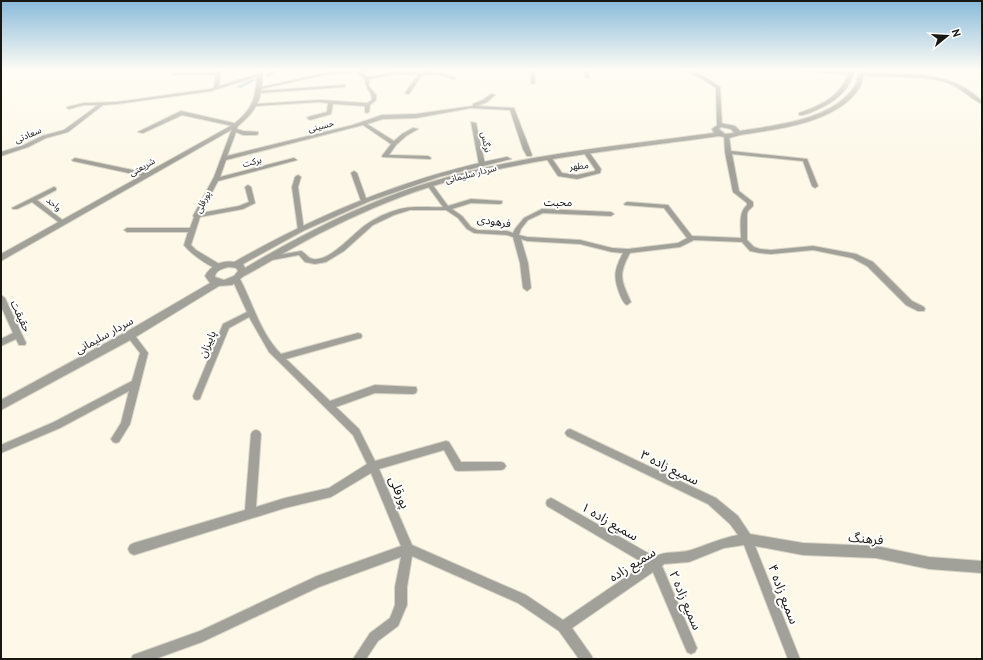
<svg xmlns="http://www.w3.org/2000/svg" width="983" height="660" font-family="'PT Sans','Noto Sans Arabic',sans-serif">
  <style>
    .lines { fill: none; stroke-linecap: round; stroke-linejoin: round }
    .canal { fill: #9bc2c4; fill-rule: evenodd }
    .minor-casing { stroke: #d8d4c6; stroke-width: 2 }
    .tertiary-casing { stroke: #d8d4c6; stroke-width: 2 }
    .minor { fill: #a1a19a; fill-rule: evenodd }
    .tertiary { fill: #a1a19a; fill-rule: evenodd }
    .labels { text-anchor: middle; stroke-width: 4; stroke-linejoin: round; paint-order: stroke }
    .far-street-label { font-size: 9px; fill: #181711; stroke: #fff }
    .street-label { font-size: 11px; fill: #181711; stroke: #fff }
    .near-street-label { font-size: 13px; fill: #181711; stroke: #fff }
  </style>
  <rect width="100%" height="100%" fill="#fdf8e8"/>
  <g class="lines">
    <path class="canal" d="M274,69H282L270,76H266V74Z
      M251,79L256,80L241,88L236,87Z"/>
    <g class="minor-casing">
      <path id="minor" d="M221,69H226L220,74L219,86L258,74L262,75L211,91L117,104L103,105L68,132L46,138L28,147L1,156V152L24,145L42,136L64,130L98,105H84L69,109L67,108V107L84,103L117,102L210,89L214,88L216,75H174L172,74L174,73H217Z
        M353,69H369L358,71L368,77L396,72H421L440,73L456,78L454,79L440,75H422L409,94H407L405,93L418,75L396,74L369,79V86L376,95V100L370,105L369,112L367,113L365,112V106L333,104L331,114L310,120L307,118L308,117L327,112L328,103L319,102L255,106L253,105L255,104L319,100L367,103L372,100C372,90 365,90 365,79L354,72L324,75L260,89L258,88L324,73Z
        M531,69H535V83L533,84L531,83Z
        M585,69H589V78L585,77Z
        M680,69C695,69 708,79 720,87L722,126L717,125L716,88L702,79Z
        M786,69H809L851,73L853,74L851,75Z
        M862,73C893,75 930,70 959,85C968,89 975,95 982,101V104C969,98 961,87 945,82C917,74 888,79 860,75V74Z
        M343,85H345V87L259,93L257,92L259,91Z
        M491,94L495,95L487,102L477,106L514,108L532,155L531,156H527L523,149L510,110L471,108L416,118L383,119L367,124L394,141L402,134L413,128L418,129L406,136L396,145L389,155L428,156L431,158L430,159L383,157L382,156L391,144L363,125L226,160L220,177L294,158L297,160L218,181L201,213L239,206L249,202L245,187L248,185L251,187L255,203L243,209L200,217L191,245L196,250L221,265L222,267L221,269C212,270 189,252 184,245L188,232H127L124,230L127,228H190L194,217L193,216L214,177L233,126L182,115L143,133L138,132L181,111L238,124L237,129L243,131L258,132V134L256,135H243L236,132L227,156L353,125L382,115L416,114L473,106V104L483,100Z
        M471,122L476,123L485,164L484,165L479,164Z
        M724,135L729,136L731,151L807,159L818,186L815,188L812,186L803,161L732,154L739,191L753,202V206L748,211L747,214V240L754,247L760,249L771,250L813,246L856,254L873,262L912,301L924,307L925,309L924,311H918L906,305L867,266L852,258L813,250L771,254L760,253L750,251L742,242L694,240L680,247L630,253C618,275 621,280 631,302L627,305C623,303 622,299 620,295C613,277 614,270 623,253L612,252L580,244L527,241L521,239L528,263L531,288L527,291L523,288L520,263L513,237L507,235L474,233L467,229L458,218L446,210H410L394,215L373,225L344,251L326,262L315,264L305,262L299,255L267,261L263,259L267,257L301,251C306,253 307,258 313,259C329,262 352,235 364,226C371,221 380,216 388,213C409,204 422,208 443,207L427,185L430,183L432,184L448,206L471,199L502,201V203L500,204L471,203L452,209L462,216L471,227L477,230L507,231L513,233L515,229L524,218L542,209L611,212L614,214L611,216L543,213L528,220L521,229L519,235L527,237L580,240L612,248L628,249L678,243L687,238L664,208L625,205L624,204L627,202L668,205L692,236L741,238C741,227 738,213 747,205V203L733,192L725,152Z
        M587,151L589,152L601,169L600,173L577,179L558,176L546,158L551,157L562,173L577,175L595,171V169L584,153Z
        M75,158L147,173L150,175L147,177L73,161L72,160Z
        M354,171L357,173L367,201L366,202L364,203L361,201L351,173Z
        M298,175L301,177L298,187L304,230L301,232L298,230L292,187L295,177Z
        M54,187L56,188V190L37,200L65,222V224H61L32,202L17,209H13L12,208Z
        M233,277H239C253,303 260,333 281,354L358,333L361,334L362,336L361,338L286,359L330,401L375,385L416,387L417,390L416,393L413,394L375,393L336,407L359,429L375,461L446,441L449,442L461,462H501L504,463L506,466L504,469L501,470L458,471L455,470L444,450L379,469L412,545L526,595L563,620L645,564L547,506L546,503L547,500L551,498L555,500L655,557C665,550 679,554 691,550C707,545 721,538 738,535L730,524L708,504L567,436L565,433L567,430L570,429L716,498L738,516L750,534L803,543L876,546L929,557L982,561V573L929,569L876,558L803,555L755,546L800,659H788L744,545L724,548L689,562L664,564L662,566L697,648L695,652L691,654L687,652L653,572L572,628L591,655L593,659H579L559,631L518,603L412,556L407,587V605L398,626L378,641L366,659H353L370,633L390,618L395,605V587L401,557L319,587L202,642L155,659H131L133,655L200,631L317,576L401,546L371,473L331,497L285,508L134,555L130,553L128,549L130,545L134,543L245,510L251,434L253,431L256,430L259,431L261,434L256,507L285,498L329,488L367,464L353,435L269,352L249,317L229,328L201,396L200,399L197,400L194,399L193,396L223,324L247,312L232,279Z
        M1,295L5,298L26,343L25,345H19L16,339L1,346V339L13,333L1,306Z
        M130,332L133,333L148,353L130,424L119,442L116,443L113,442L111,439L121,423L129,391L60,428L1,453V445L54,422L132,381L140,353L126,335Z"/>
    </g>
    <g class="tertiary-casing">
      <path id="tertiary" d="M257,69H263C262,97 260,108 238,126L1,261V254L234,124C255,107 256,96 257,69Z
        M849,69H855C850,91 834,103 814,111C809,113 804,116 799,115V113C822,105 844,95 849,69Z
        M859,69H865C863,75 863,82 860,87C838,123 778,129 740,135L729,138L719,136C615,151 506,159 406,195C366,210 328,228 291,249C275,258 260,268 244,276L232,285L219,286L134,338L1,410V400L126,332L210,283L205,276C211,265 222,260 234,262C323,212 407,177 507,157L511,159L439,177L370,201L303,231L243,264L245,268C295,238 348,211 403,191C503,156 610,147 714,133L712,129L720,123L735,126L740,131C776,125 832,120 854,87C857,82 858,75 859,69ZM721,127L731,129L734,133L725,134L719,129ZM229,267L236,268L238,271L234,276L224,280L215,277C215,271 223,268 229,267Z"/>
    </g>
    <use href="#minor" class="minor"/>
    <use href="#tertiary" class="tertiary"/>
  </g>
  <linearGradient id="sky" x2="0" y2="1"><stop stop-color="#89bada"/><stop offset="0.43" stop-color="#fefcf5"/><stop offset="1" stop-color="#fefcf5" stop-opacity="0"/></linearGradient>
  <rect width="983" height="162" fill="url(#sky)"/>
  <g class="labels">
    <g class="far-street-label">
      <text transform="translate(321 126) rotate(-14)" y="3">حسینی</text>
      <text transform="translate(28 135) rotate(-23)" y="3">سعادتی</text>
      <text transform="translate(486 142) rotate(79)" y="3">نرگس</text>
      <text transform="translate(252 162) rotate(-14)" y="3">برکت</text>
      <text transform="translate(579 166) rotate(-6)" y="3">مطهر</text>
      <text transform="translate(142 167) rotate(-29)" y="3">شریعتی</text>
      <text transform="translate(471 174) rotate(-14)" y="3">سردار سلیمانی</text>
      <text transform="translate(203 202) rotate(-63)" y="3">پورقلی</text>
      <text transform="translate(54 204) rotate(39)" y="3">واحد</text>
    </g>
    <g class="street-label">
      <text x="558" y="206">محبت</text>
      <text transform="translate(494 221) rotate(8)" y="4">فرهودی</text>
      <text transform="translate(21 316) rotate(65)" y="4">حقیقت</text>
      <text transform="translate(104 335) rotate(-29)" y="4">سردار سلیمانی</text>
      <text transform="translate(207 344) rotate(-67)" y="4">پاییزان</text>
    </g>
    <g class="near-street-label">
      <text transform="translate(670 467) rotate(26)" y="5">سمیع زاده ۳</text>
      <text transform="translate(400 492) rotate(67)" y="5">پورقلی</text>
      <text transform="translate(610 521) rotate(30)" y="5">سمیع زاده ۱</text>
      <text transform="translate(866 538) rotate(5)" y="5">فرهنگ</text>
      <text transform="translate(632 564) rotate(-32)" y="5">سمیع زاده</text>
      <text transform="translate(784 594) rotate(69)" y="5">سمیع زاده ۴</text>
      <text transform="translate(686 600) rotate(67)" y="5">سمیع زاده ۲</text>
    </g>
  </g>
  <rect width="983" height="660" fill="none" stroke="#181711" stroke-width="4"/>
  <g transform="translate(947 36) rotate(72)" stroke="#ffffff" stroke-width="3" paint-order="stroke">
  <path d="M0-3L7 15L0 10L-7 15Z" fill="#181711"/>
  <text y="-6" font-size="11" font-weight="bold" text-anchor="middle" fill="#181711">N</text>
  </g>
</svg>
